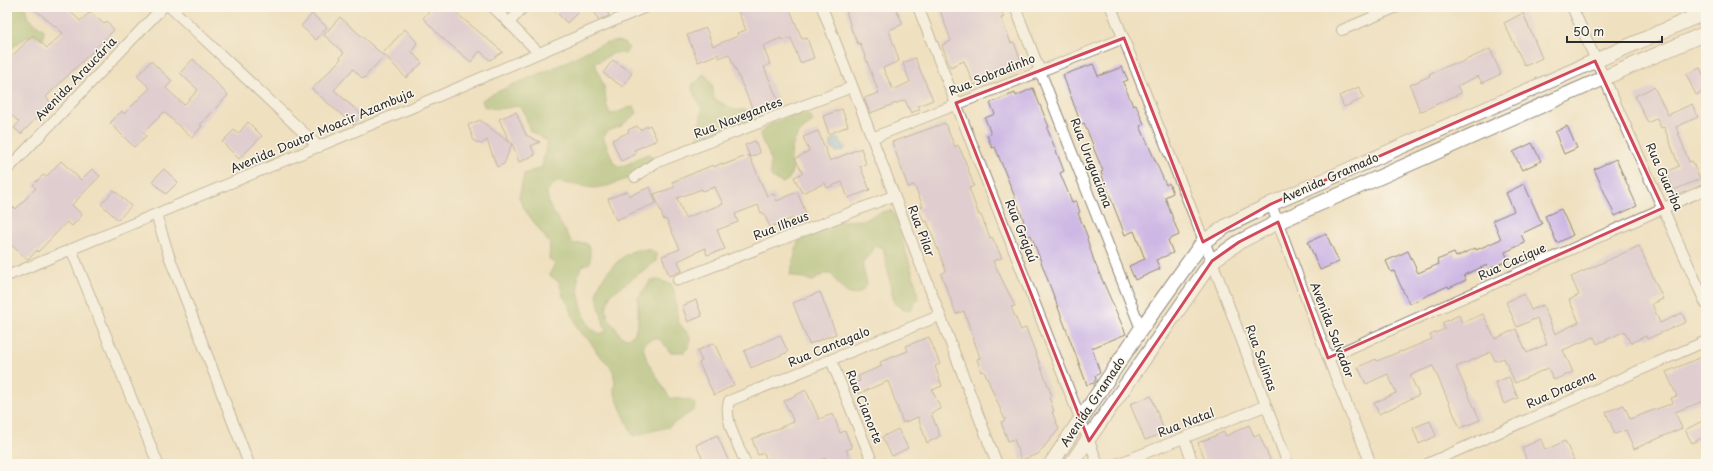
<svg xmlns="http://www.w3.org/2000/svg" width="1713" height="471" font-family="'Playpen Sans',sans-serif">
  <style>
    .forest { fill: #96b76a; stroke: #60714a }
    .water { fill: #77b3e9; stroke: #516f8a }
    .building { fill: #cdb7e4; fill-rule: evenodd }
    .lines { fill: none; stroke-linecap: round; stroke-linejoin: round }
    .street-casing { stroke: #8d8676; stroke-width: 12 }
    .secondary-casing { stroke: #8d8676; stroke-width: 16 }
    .street { stroke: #fff; stroke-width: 10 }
    .secondary { stroke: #fff; stroke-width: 14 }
    .marked { fill: none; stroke: #d1495b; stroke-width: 3; stroke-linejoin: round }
    .labels { text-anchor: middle; stroke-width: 3; stroke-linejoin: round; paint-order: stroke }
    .street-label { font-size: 12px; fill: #2b2b2b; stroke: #fbf7ec }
  </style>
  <rect width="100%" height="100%" fill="#fbf7ec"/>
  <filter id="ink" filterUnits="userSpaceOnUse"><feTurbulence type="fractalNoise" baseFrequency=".025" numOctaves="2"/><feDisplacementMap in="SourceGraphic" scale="8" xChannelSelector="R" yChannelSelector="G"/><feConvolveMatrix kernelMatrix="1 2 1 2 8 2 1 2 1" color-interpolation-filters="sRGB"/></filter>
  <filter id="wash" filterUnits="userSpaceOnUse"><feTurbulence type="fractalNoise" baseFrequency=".012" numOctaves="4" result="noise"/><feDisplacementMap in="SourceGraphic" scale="16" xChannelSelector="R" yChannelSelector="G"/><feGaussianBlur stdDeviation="0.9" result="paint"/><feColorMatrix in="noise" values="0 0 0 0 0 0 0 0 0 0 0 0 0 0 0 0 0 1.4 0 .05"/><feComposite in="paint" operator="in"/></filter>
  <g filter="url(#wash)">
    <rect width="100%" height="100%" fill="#efe0c0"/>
    <path class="forest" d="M7,7H26L27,17L44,30L43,40L33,35L22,40L7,52Z
      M618,41L625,44L629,48L625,54C614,49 606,59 595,63L604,87L607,107L610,114C619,114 624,107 634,107L637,113L621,126L608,131L603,137L614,163L620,167C631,164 638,156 649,154L653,158L651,164L635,176L607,186L593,188L558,182L552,185L547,191L549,205L573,244L586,243L590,249V263C585,265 582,265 580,270C574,281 582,317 590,327C593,330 597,332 600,334L606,331C603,323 598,303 597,294C596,281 620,257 631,252C637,249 645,250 652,250L657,255L656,261L610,295L606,309L608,318L622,337L628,338L634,335L638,322V298L651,280H658L671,284C677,296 675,308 678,320C679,326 688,331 690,338C691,344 688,348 684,352H670L661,340L654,338L647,341L643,347L647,361L670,398L690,400L695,404L694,410L668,427L633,436L617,400L614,390L615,382L613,371L609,365L598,354L590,341L578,330L570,308L563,296L559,282L549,275L555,264L549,259L550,244L525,210L519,197L524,174L542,167C543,156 547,149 547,141L530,131L524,111L518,106C505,108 496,111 484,106L482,100C504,87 529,79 553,68C575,59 593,44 618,41Z
      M703,74C713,80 713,88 714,99L735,110H749L751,117L746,122L704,139L698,138L702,109L692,90L693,84L699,80Z
      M796,114L810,116L813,122C809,125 805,127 802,130C793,139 788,156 793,168L789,179L783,183L772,178C769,171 771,167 770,159C769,150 761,143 760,133L770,124Z
      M891,210L895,216L916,285L918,299L910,310H904L894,303L883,247L876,246L862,263L867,284C854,306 840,289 832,274H824L813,281L790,275L799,238L835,221L864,220L882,212Z"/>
    <path class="water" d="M837,138L846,147L843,151L836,152L831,148V141Z"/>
    <g id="blocks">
      <path class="building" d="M32,7H66L80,21L90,12L104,24L107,21L114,30L46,97L51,103L21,134L14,128L19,122L7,111V61L33,35L47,48L63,33Z
        M433,7H449L503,52L490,60L480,51L471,62L440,36L423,18Z
        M551,7H583L567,23Z
        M589,7H606L609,16L598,20L596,14Z
        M736,7H789L802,39L807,38L814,58L800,63L791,38L782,41L781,38L763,46L770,64L764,67L778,100L753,110L729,54L719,58L718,54L698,62L687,35L706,28L713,46L738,36L737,33L746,30Z
        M845,7H895L903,24L889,30L899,61L883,68L893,90L910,82L903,63L915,58L933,100L918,106L920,109L911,113L905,100L870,113L864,98L879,93L860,43L858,44L852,31Z
        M939,7H999L1004,17L1001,18L1011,43L1014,42L1023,67L974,85L964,61L950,67L942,45L951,41Z
        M1523,13L1542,58L1525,66L1504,23Z
        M312,14L327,27L316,40L301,26Z
        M340,17L384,56L363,79L353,69L334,90L362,115L353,125L312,89L341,59L340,57L344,53L324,35Z
        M405,29L417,42L412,52L422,63L406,78L383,53Z
        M1490,49L1501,74L1482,83L1478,76L1457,86L1461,93L1420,112L1410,85L1430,76L1429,74L1454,63L1455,65Z
        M193,59L228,95L200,125L202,126L192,138L164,112L143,133L146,136L134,147L110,123L122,111L124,114L150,88L137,76L151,61L172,81L166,88L184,105L198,90L180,73Z
        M613,60L632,73L623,87L603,73Z
        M1093,64L1098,76L1122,67L1128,80L1123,82L1133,106L1136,105L1144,124L1140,126L1166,185L1169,183L1173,193L1165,197L1179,235L1168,240L1173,253L1156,260L1160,269L1135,280L1129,266L1145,259L1134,231L1125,235L1105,184L1101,172L1103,171L1093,147H1094L1084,123L1081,124L1063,75Z
        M1700,68L1706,81V90L1696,95L1686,74Z
        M1359,87L1364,98L1344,107L1339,96Z
        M1654,87L1668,115L1692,104L1698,117L1676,127L1689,162L1692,161L1700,179L1674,190L1667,172L1679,166L1664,127L1661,128L1657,118L1648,123L1635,96Z
        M1033,88L1049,127L1047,128L1064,171L1060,173L1072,202L1076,201L1080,212L1078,213L1088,238L1087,239L1094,261L1126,334L1092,348L1100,373L1095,376L1096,379L1094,383L1087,385L1031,235L1023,238L1018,224L1024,221L1016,200L995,147L992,148L987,135L991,134L985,118L995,114L990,103L1015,93L1016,96Z
        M842,109L848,126L829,134L823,116Z
        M516,112L526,135L540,142L531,146L535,155L519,162L512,143L504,164L497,167L487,140L481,144L474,141L468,125L480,120L510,143L499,119Z
        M248,122L262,136L239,159L222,142L234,130L238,134Z
        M945,123L955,147L958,145L964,158L974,186L969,188L979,215H981L990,238L992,237L1002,258L993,261L1015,306L1011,307L1021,330L1026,328L1052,396L1049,397L1054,411L1052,412L1059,429L1038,454L1021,460L1014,439L1008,441L1001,422L1005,420L984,371L981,372L977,359L980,358L964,311L956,314L949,295L941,274L946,271L927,221L924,222L918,208L923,206L914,185L908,187L892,142Z
        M650,125L657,140L634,150L636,154L621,161L612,140L629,132L628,130L637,126L640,130Z
        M1567,126L1577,148L1564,154L1555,132Z
        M818,131L830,161L861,148L866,164L860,166L870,190L848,198L842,182L827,188L825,183L802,193L794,177L803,173L795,159L809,151L803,137Z
        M755,141L760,153L750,157L745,145Z
        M1532,143L1541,161L1522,170L1513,152Z
        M749,155L767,196L774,194L777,201L797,192L806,213L770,227L763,212L761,213L758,205L735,214L738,222L717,230L725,249L707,255L705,248L678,261L682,271L669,276L662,256L680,249L666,219L664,220L654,194L675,187L672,182L713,165L714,167L722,163L723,165ZM715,187L723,204L685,218L677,198L702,189L703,191Z
        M1616,159L1637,206L1615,216L1594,169Z
        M61,161L81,180L92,169L100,176L72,205L82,215L72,226L67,222L38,252L37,250L28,260L7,241V214L14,207L16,209L36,188L33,185L43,175L46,177Z
        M164,169L178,182L166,194L152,181Z
        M1524,184L1542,224L1521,234L1525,243L1505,252L1508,260L1489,269L1487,265L1464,275L1466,280L1449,288L1448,286L1409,304L1394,271L1391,272L1386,261L1408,251L1418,273L1439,264L1437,260L1454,253L1456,257L1475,248L1476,250L1501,239L1493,220L1514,211L1506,193Z
        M650,187L656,203L616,220L608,199L627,191L629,196Z
        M114,190L131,206L118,220L101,204Z
        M1561,209L1573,235L1557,243L1545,216Z
        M1326,234L1339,262L1320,270L1308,242Z
        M1639,246L1663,299L1652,304L1660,323L1682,313L1686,322L1647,339L1646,336L1630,343L1625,331L1597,344L1594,337L1563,350L1573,372L1554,380L1548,368L1515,383L1504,358L1495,361L1491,352L1456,367L1480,420L1460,428L1433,366L1410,375L1419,395L1379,414L1374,403L1396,393L1388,374L1366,384L1358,367L1376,359L1377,361L1401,351V352L1432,339L1430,335L1445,329L1442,323L1459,315L1462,323L1483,314L1495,339L1516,329L1527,353L1547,344L1537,318L1517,327L1506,302L1524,294L1531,310L1543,305L1555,334L1579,322L1569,300L1579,295L1571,277Z
        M820,292L836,334L809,344L793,303Z
        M696,300L702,316L688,322L682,306Z
        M780,335L788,352L751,368L744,351Z
        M929,337L940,364L935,366L942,386L932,390L941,409L931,413L940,436L927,443L918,417L903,423L888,381L858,394L854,383L860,381L858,376L882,366L880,362L908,351L906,346Z
        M714,343L734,385L714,395L699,363L702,361L697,351Z
        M1706,355V400L1675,412L1682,428L1634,449L1626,430L1615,434L1606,412L1624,405L1630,419L1673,403L1671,398L1677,396L1666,372Z
        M1509,377L1518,398L1504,404L1495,382Z
        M806,390L819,419L833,414L840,433L845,431L852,448L846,450L852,464H828L826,458L809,464H768L764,453L758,455L752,439L794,422L784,401Z
        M1151,396L1165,433L1145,440L1130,404Z
        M1706,419V436L1692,443L1685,430Z
        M1430,421L1436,436L1419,444L1413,428Z
        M1249,425L1254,436L1259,434L1272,464H1207L1198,443L1224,432L1226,436Z
        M898,429L908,448L892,456L882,437Z
        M717,435L730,464H705L696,445Z
        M1541,439L1545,450L1565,441L1574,460L1566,464H1528L1522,448Z"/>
    </g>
  </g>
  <g filter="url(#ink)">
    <use href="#blocks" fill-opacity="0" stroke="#8d8676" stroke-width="1"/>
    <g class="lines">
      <g class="street-casing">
        <path id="street" d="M170,7L319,147
          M493,7L539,53
          M822,7L997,464
          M918,7L1098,464
          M1015,7L1141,329
          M1111,7L1212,261L1288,464
          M1572,7L1706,304
          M509,23L523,7
          M1342,30L1397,7
          M872,138L1124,38
          M7,170L163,7
          M635,177L655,163L852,87
          M1271,204L1328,358L1371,464
          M156,214L169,256L249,464
          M71,249L158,464
          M7,276L411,108L646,7
          M678,280L893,196
          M1328,358L1706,189
          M831,360L873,464
          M1184,438L1193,464
          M746,464C739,446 723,420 729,401L939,316
          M1117,464L1265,406
          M1427,464L1706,341"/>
      </g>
      <g class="secondary-casing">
        <path id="secondary" d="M1051,464L1141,329L1203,242L1228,225L1271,204L1706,12
          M1071,464L1212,261L1239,242L1278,222L1706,33"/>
      </g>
      <use href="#street" class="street"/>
      <use href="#secondary" class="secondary"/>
    </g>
  </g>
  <path d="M0 0H1713V471H0ZM1124,38L1203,242L1271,204L1595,61L1663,208L1328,358L1278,222L1239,242L1212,261L1089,441L956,103Z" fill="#efe0c0" fill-opacity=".55" fill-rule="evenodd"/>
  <path class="marked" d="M1124,38L1203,242L1271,204L1595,61L1663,208L1328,358L1278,222L1239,242L1212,261L1089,441L956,103Z"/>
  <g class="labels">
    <g class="street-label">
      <text transform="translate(992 75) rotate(-22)" y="4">Rua Sobradinho</text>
      <text transform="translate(76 79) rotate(-46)" y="4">Avenida Araucária</text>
      <text transform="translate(738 118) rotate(-21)" y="4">Rua Navegantes</text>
      <text transform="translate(322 131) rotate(-23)" y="4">Avenida Doutor Moacir Azambuja</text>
      <text transform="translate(1091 163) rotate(69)" y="4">Rua Uruguaiana</text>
      <text transform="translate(1664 177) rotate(66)" y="4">Rua Guariba</text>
      <text transform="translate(1330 178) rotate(-24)" y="4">Avenida Gramado</text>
      <text transform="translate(781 226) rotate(-21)" y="4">Rua Ilheus</text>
      <text transform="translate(921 231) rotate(69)" y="4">Rua Pilar</text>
      <text transform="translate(1021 231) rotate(68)" y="4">Rua Grajaú</text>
      <text transform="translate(1512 262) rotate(-24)" y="4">Rua Cacique</text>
      <text transform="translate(1332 330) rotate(69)" y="4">Avenida Salvador</text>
      <text transform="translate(829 347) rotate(-22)" y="4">Rua Cantagalo</text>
      <text transform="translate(1261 358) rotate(70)" y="4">Rua Salinas</text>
      <text transform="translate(1561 390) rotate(-24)" y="4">Rua Dracena</text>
      <text transform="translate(1093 402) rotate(-56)" y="4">Avenida Gramado</text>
      <text transform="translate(864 407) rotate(68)" y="4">Rua Cianorte</text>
      <text transform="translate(1186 423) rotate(-21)" y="4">Rua Natal</text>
    </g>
  </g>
  <rect width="1713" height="471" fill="none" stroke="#fbf7ec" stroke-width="24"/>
  <path d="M1567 36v6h95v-6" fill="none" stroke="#2b2b2b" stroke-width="2"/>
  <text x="1573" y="36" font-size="12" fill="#2b2b2b" stroke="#fbf7ec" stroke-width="3" paint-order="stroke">50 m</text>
</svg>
